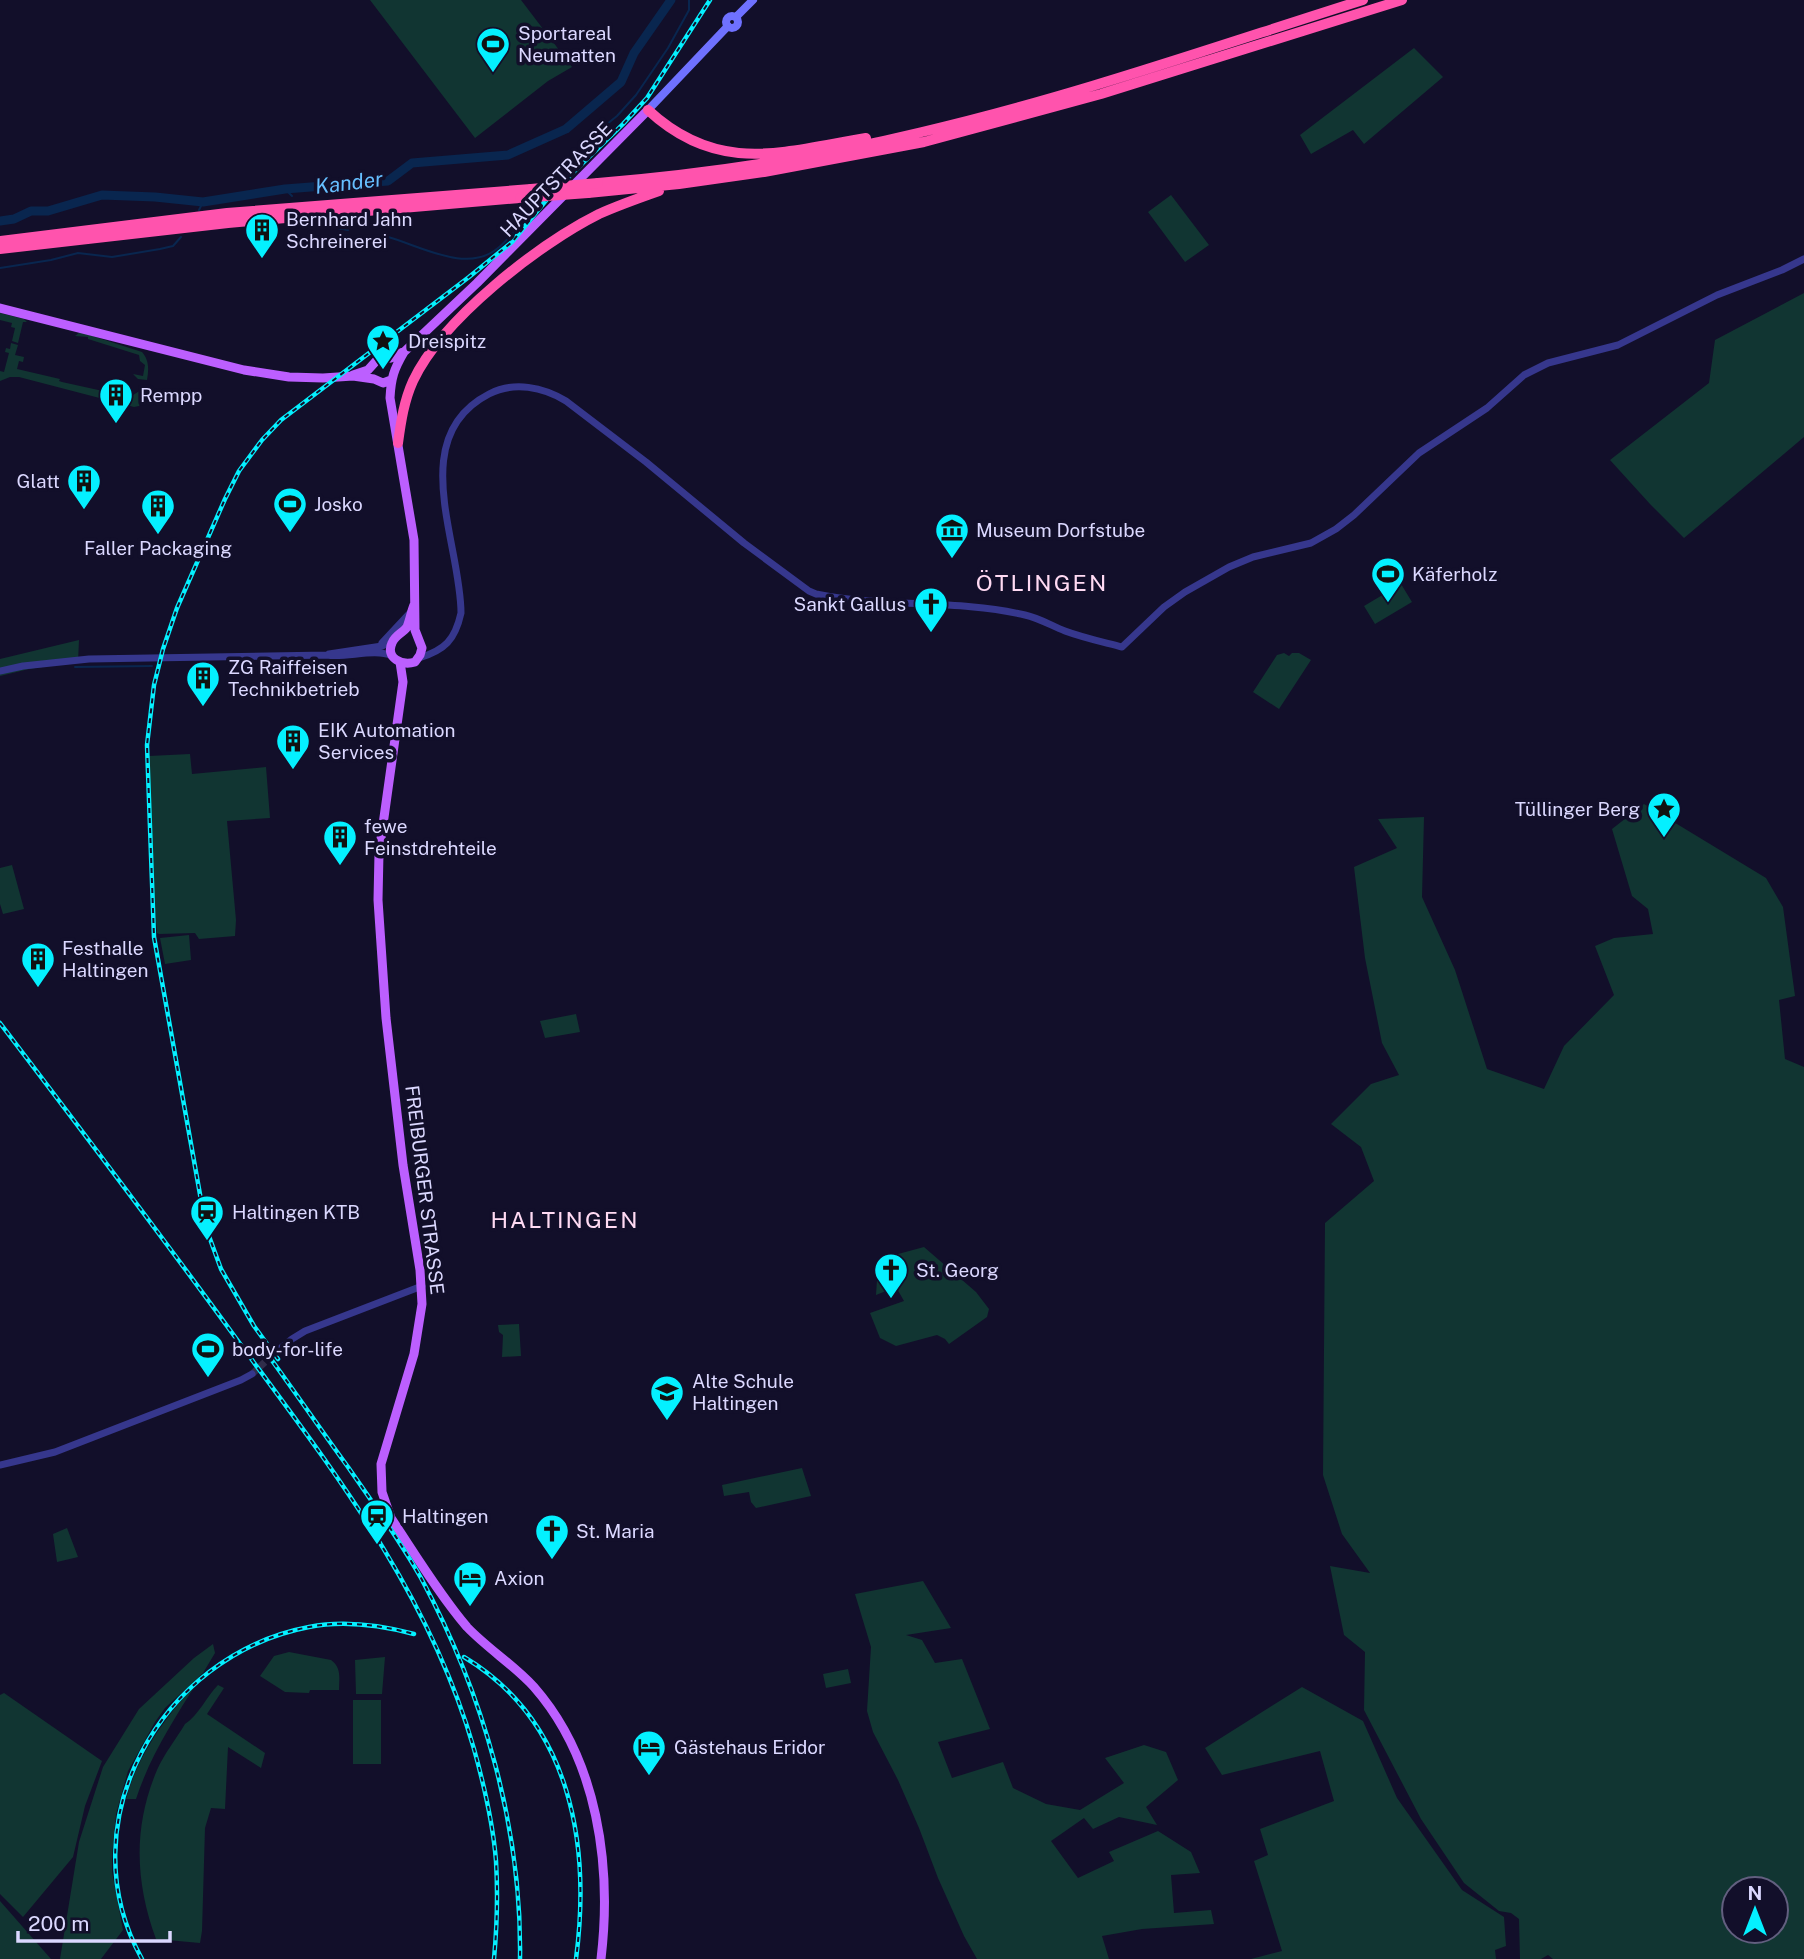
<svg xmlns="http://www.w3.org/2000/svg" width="1804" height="1959" viewBox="0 0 1804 1959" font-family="'Public Sans',sans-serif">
	<rect width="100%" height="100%" fill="#120f2a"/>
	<path fill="#113532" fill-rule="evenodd" d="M370 0H521L572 67 548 81 475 138Z
		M1414 48 1443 77 1364 144 1353 130 1311 154 1300 135Z
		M1171 195 1209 245 1185 262 1148 212Z
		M1804 293V437L1684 538 1650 504 1610 460 1709 383 1715 340Z
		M0 313 24 319 27 322H23L18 343 12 341 15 328 11 327 12 323 0 320Z
		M80 332 142 352C149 360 149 369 147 380L138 379 133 374 143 376 145 365 140 361 139 355 88 339V337L75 336Z
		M11 343 18 345 15 355 24 357 23 362 19 361 17 369 60 379 59 381 62 382 130 397 141 390 145 392 143 400 139 406 134 407 19 377H10L0 381V371L4 372 9 353 5 352 6 348 10 349Z
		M1401 584 1412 602 1375 624 1364 606Z
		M79 640 78 662 29 669 0 676V659Z
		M1284 653 1289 656 1292 653H1299L1311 660 1279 709 1253 692 1277 655Z
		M190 754 192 774 266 767 270 818 227 821 236 920 235 936 199 939 195 933 159 934 157 933 153 886 149 756Z
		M1644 804 1766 878 1783 907 1795 996 1779 1000 1785 1059 1804 1067V1959H1553L1548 1955 1541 1959H1520L1519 1919 1511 1913 1499 1911 1464 1883 1421 1819 1364 1710 1365 1652 1344 1635 1330 1566 1370 1573 1342 1534 1323 1475 1325 1223 1374 1181 1361 1147 1331 1124 1371 1084 1399 1075 1382 1043 1365 958 1354 867 1397 848 1378 819 1424 817 1422 897 1455 970 1487 1069 1544 1089 1564 1046 1614 995 1595 946 1614 938 1653 934 1648 909 1632 896 1612 829ZM1734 1889H1776V1931H1734Z
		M12 865 24 909 3 914 0 904V868Z
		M189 935 191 960 165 964 160 938Z
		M576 1014 580 1032 545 1038 540 1021Z
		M924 1247 976 1292 989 1309 987 1317 949 1344 945 1339 937 1335 896 1346 880 1338 870 1313 904 1301 896 1287 876 1295 878 1265 887 1257Z
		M519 1324 521 1356 502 1357 503 1335 499 1332 498 1325Z
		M802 1468 811 1496 756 1508 751 1502 749 1492 724 1496 722 1485Z
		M67 1528 78 1557 57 1562 53 1534Z
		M923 1581 951 1628 906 1635 922 1640 935 1663 962 1659 990 1729 938 1742 952 1778 1003 1762 1013 1788 1046 1804 1080 1810 1124 1783 1105 1758 1144 1745 1166 1752 1178 1780 1146 1807 1157 1825 1119 1817 1093 1829 1084 1818 1051 1841 1078 1878 1114 1861 1109 1852 1158 1831 1191 1852 1200 1873 1171 1875 1174 1913 1211 1910 1214 1924 1142 1929 1102 1936 1109 1959H977L964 1936 938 1878 919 1828 898 1780 873 1732 867 1711 871 1647 855 1594Z
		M213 1644 215 1653 203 1673 165 1708 155 1722 128 1771 116 1814 112 1856V1872L123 1930 101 1959H60L79 1842 103 1767 139 1709 194 1658Z
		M289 1652 331 1660C342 1668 339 1679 339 1690H310L309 1693 285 1692 260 1676 274 1656Z
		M385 1657 382 1694H356L355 1660Z
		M848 1669 851 1683 826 1688 823 1674Z
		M198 1681C173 1721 151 1754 136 1799H126C139 1752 166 1717 198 1681Z
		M218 1685 224 1688 207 1714 265 1753 261 1768 228 1747 225 1809 211 1808 205 1828 202 1931 200 1943 156 1939C135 1882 133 1827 157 1770 164 1754 176 1739 185 1724 199 1715 206 1697 218 1685Z
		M1302 1687 1363 1721 1397 1798 1462 1890 1504 1917 1506 1946 1495 1950 1496 1959H1251L1282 1951 1254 1861 1268 1855 1260 1829 1334 1801 1320 1751 1222 1775 1205 1748Z
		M4 1693 102 1761 85 1806 73 1857 23 1917 0 1894V1695Z
		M353 1700H381V1764H353Z
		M0 1901 51 1959H0Z"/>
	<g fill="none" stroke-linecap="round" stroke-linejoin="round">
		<path stroke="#09264f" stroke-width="2" d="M554 181 586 141 617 116 636 95 668 48 689 10V0
			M285 189 292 196
			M199 210 203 202
			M320 225 348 230
			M388 237C421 246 467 274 498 248 513 236 525 217 537 202
			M0 268 51 260 78 253 112 257 160 249 173 246 181 237
			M75 667 152 666"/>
		<path stroke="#09264f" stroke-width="9" d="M0 221 14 219 31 211H48L102 195 155 197 203 202 285 189 388 181 412 163 508 155 566 129 621 82 634 53 671 0"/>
		<path stroke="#302d4a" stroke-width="7" stroke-dasharray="7 3.5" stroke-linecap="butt" d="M252 1374 276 1352"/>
		<path stroke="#36378d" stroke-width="7" d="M382 643 410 613
			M329 654 382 646 392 641
			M419 658C445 650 455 640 461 613 461 543 405 437 489 394 514 381 543 387 566 401L646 462 744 543 809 591 816 594C885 608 956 599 1025 615 1039 618 1052 626 1065 631 1084 638 1103 642 1122 647L1164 607 1185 592 1229 567 1253 557 1311 543 1336 529 1354 515 1419 453 1487 408 1524 375 1548 363 1618 345 1717 295 1782 270 1804 259
			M0 671 23 666 89 659 327 655C347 658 375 648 392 656
			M276 1352 292 1339 305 1331 422 1286
			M0 1465 55 1452 241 1380 252 1374"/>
		<path stroke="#6f71ff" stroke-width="8" d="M726 22a6 6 0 1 1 12 0a6 6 0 1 1-12 0Z
			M736 17 753 0
			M648 110 728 26"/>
		<path stroke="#bc5fff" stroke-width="9" d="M0 308 244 370 289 377 323 378 353 376 374 379 383 383 391 380
			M353 375 368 370 377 360 391 358 403 352
			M414 605C411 612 410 620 407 627 403 633 395 635 392 643 385 658 402 666 415 662L420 655 422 648 415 630 414 540 390 398C391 378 394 369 404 352L477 283 648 110
			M400 662 403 682 379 853 378 900 386 1018 403 1165 420 1270 422 1304 414 1354 381 1464 382 1492 391 1518C415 1554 439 1594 467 1627 488 1649 514 1665 534 1687 598 1760 612 1866 601 1959"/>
		<path stroke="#ff53ad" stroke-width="10" d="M648 110C718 175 782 152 866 138
			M598 183C707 174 815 158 922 132 1072 97 1217 46 1363 0
			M588 193 679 184 764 172 924 142 1101 94 1402 0
			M0 241 227 213 531 189
			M0 249 228 223 520 198
			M398 443C401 421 404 401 413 381 442 319 539 244 599 214 619 205 639 198 659 191"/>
		<g stroke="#04f0ff" stroke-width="4.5">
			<path id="rail" d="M0 1023C80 1128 160 1234 238 1341 333 1470 429 1592 474 1749 484 1785 493 1823 496 1861 498 1894 497 1926 494 1959
				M268 1355C295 1392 321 1430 348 1467 373 1503 399 1539 421 1578 483 1693 522 1827 520 1959
				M278 1359 254 1326 221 1269 206 1228 154 937 147 745 154 685 163 649 177 608 225 499 239 471 262 440 281 420 469 277 512 242 552 193 623 124 647 98 710 0
				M464 1657C571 1721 591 1844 576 1959
				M142 1959C66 1823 161 1655 309 1627 344 1620 380 1625 414 1634"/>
		</g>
		<use href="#rail" stroke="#120f2a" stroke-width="2" stroke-dasharray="5" stroke-linecap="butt"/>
		<path stroke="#ff53ad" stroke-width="10" d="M531 189 598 183
			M520 198 588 193"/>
	</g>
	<defs>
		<g id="stadium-pin" transform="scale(1.75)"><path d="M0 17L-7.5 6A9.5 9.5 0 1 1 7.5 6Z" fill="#04f0ff" stroke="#120f2a"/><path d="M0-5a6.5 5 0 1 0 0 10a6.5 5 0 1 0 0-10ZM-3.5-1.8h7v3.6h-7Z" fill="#111"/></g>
		<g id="building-pin" transform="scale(1.75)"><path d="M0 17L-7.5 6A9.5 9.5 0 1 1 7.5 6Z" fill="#04f0ff" stroke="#120f2a"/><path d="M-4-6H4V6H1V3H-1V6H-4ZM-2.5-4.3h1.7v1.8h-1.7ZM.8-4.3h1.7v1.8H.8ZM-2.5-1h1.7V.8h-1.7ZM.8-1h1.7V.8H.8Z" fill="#111"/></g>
		<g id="sight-pin" transform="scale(1.75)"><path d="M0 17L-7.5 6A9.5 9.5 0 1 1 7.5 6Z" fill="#04f0ff" stroke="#120f2a"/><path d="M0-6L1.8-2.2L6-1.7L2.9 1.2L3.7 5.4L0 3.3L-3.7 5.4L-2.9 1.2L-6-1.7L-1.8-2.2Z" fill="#111"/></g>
		<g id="museum-pin" transform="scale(1.75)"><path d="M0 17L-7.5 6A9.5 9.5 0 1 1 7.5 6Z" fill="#04f0ff" stroke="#120f2a"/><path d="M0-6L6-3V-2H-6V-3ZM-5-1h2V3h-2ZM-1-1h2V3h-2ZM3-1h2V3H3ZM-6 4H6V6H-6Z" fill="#111"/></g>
		<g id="church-pin" transform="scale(1.75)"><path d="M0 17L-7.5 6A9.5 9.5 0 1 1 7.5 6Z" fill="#04f0ff" stroke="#120f2a"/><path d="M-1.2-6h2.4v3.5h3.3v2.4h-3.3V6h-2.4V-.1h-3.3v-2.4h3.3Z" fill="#111"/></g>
		<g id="station-pin" transform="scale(1.75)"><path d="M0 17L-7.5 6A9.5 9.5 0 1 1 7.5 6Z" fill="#04f0ff" stroke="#120f2a"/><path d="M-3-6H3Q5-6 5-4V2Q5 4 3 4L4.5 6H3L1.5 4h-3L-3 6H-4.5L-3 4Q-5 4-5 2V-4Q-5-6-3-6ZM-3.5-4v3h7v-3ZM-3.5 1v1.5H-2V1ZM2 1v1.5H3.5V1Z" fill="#111"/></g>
		<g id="school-pin" transform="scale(1.75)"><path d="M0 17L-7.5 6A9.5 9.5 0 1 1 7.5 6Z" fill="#04f0ff" stroke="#120f2a"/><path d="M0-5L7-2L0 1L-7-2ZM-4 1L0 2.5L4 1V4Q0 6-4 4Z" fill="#111"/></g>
		<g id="hotel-pin" transform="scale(1.75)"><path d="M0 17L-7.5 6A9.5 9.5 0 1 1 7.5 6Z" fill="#04f0ff" stroke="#120f2a"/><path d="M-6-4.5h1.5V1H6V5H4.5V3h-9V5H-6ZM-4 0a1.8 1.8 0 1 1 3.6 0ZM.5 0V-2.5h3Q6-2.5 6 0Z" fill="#111"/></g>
	</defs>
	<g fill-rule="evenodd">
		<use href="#stadium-pin" x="493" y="44"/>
		<use href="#building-pin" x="262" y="230"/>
		<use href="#sight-pin" x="383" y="341"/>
		<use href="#building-pin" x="116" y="395"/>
		<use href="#building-pin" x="84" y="481"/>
		<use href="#stadium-pin" x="290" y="504"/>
		<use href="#building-pin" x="158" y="506"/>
		<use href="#museum-pin" x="952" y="530"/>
		<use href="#stadium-pin" x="1388" y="574"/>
		<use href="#church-pin" x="931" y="604"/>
		<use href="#building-pin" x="203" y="678"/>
		<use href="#building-pin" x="293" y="741"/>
		<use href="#sight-pin" x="1664" y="809"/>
		<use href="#building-pin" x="340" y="837"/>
		<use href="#building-pin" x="38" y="959"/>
		<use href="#station-pin" x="207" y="1212"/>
		<use href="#church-pin" x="891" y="1270"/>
		<use href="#stadium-pin" x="208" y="1349"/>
		<use href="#school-pin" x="667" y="1392"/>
		<use href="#station-pin" x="377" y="1516"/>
		<use href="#church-pin" x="552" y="1531"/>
		<use href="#hotel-pin" x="470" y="1578"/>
		<use href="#hotel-pin" x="649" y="1747"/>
	</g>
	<g text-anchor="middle" stroke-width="7" stroke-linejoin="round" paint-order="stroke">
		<g font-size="19" fill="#dbd8ff" stroke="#120f2a" text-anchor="start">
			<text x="518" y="40">Sportareal<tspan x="518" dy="22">Neumatten</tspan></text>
			<text x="286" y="226">Bernhard Jahn<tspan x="286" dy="22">Schreinerei</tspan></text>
			<text x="408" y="348">Dreispitz</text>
			<text x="140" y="402">Rempp</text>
			<text x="60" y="488" text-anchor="end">Glatt</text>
			<text x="314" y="511">Josko</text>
			<text x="976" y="537">Museum Dorfstube</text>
			<text x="158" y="555" text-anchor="middle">Faller Packaging</text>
			<text x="1412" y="581">Käferholz</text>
			<text x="906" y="611" text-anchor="end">Sankt Gallus</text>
			<text x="228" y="674">ZG Raiffeisen<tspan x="228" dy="22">Technikbetrieb</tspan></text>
			<text x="318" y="737">EIK Automation<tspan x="318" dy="22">Services</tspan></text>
			<text x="1640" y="816" text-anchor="end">Tüllinger Berg</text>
			<text x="364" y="833">fewe<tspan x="364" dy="22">Feinstdrehteile</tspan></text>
			<text x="62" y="955">Festhalle<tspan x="62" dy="22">Haltingen</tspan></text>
			<text x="232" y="1219">Haltingen KTB</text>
			<text x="916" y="1277">St. Georg</text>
			<text x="232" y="1356">body-for-life</text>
			<text x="692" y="1388">Alte Schule<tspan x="692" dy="22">Haltingen</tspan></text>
			<text x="402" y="1523">Haltingen</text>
			<text x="576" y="1538">St. Maria</text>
			<text x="494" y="1585">Axion</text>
			<text x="674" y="1754">Gästehaus Eridor</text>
		</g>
		<g font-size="19" fill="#dbd8ff" stroke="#120f2a">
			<text transform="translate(556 179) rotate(-46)" y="7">HAUPTSTRASSE</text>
			<text transform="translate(425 1190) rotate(83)" y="7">FREIBURGER STRASSE</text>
		</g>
		<g font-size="21" font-style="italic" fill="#66bfff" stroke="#120f2a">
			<text transform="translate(349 183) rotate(-7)" y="7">Kander</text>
		</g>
		<g font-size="23" letter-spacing="2" fill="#ffdaf3" stroke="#120f2a">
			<text x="1042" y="591">ÖTLINGEN</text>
			<text x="565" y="1228">HALTINGEN</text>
		</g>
	</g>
	<g transform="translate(1755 1910)"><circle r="33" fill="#120f2a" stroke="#625f7f" stroke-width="2"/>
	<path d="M0-5L12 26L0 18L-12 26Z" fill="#04f0ff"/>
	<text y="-10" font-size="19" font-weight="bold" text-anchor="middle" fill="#dbd8ff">N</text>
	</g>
	<path d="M18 1931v10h152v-10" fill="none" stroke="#dbd8ff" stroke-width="3.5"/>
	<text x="28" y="1931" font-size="21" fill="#dbd8ff" stroke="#120f2a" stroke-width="5" paint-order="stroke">200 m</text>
</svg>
